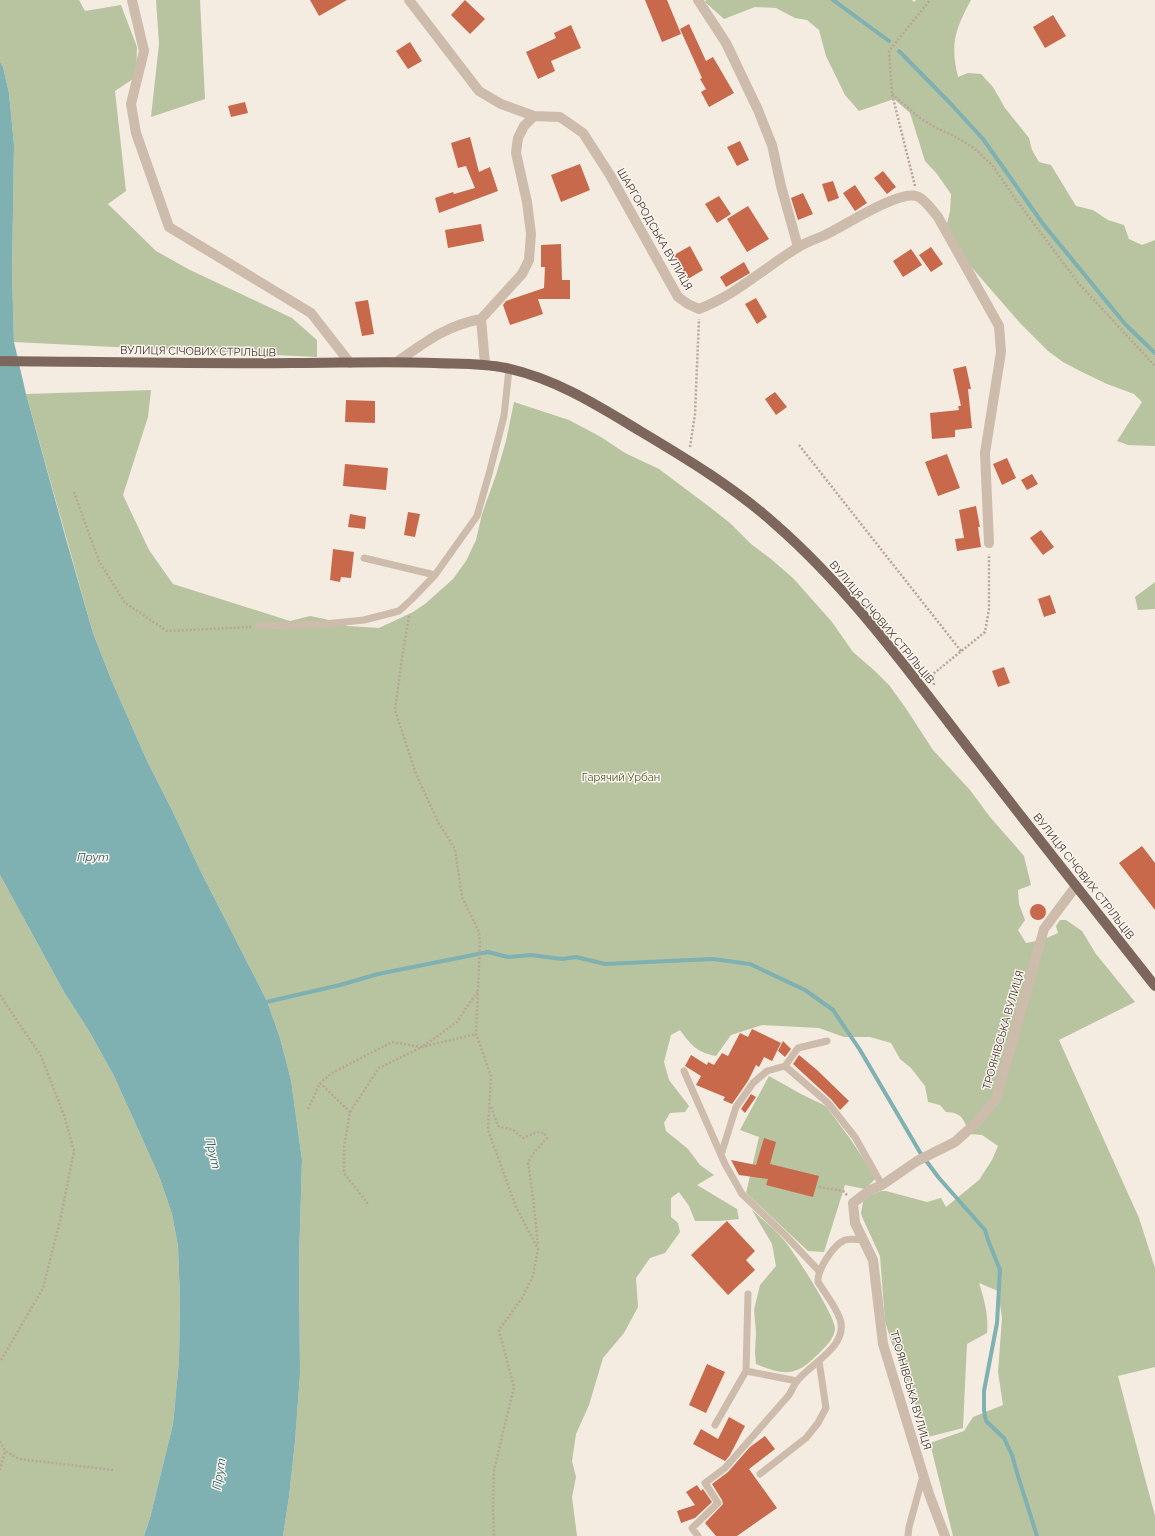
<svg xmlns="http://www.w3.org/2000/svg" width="1155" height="1536" viewBox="0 0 1155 1536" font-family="Raleway,sans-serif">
	<rect width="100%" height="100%" fill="#f4ebe1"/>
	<path fill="#b8c4a0" d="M0 0H79L85 11 121 5 137 47 136 77 115 91 126 191 108 204 156 251 190 270 292 318 317 340V357L14 342 12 273 14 145 9 93 3 67 0 62Z
		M156 0H200L205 99 151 117 159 44Z
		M706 0H912L914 2 916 0H971C955 30 950 43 958 77L968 73 981 74 993 87 1005 108 1029 138 1032 150 1039 162 1051 165 1076 206 1093 210 1108 220 1124 225 1129 239 1142 245 1155 240V446L1128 445 1117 441 1142 402 1134 394 1107 384 1082 372 1063 362 1048 351 1020 323 967 262 946 228 950 211 951 194 937 174 925 161 910 113 894 99 859 111 845 95 826 56 819 30 807 20 795 18 776 8 755 7 724 19 705 2Z
		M151 390 148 417 123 495 149 550 173 584 290 621 310 616 325 619 348 626 379 628 413 612 425 604 453 579 466 561 476 540 482 514 496 475 506 441 514 402 569 420 601 437 625 453 659 469 711 508 730 523 751 544 771 559 793 578 832 622 853 652 876 672 889 685 905 707 933 750 970 790 990 817 1024 856 1031 885 1018 890 1019 904 1025 920 1018 930 1026 943 1042 940 1058 933 1056 926 1060 920H1066L1082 931 1096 954 1135 1002 1059 1040 1139 1218 1155 1268V1367L1118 1376 1155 1516V1536H953L930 1443 964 1431 973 1417 1003 1405 998 1372 1002 1318 998 1291 979 1283C984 1298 989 1317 987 1333L967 1344 963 1428 928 1437 891 1341 885 1321 880 1256 863 1219 861 1213 863 1202 865 1199 870 1195 881 1191H886L927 1202 941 1198 946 1207 979 1180 992 1160 998 1146 982 1135 970 1134C963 1119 963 1113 946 1112L940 1105 928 1102 925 1086 911 1068 900 1059 891 1043 870 1037H844L819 1028 762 1025 731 1035 716 1056C696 1052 691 1045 680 1030L671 1035 664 1062 669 1080 689 1106 685 1112 670 1113 664 1123 666 1131 688 1149 700 1165 714 1175 697 1185 737 1209 739 1219 719 1221H695L689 1206 679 1192 671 1198V1217L678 1223 680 1232 665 1253 650 1258 636 1278 638 1307 624 1333 603 1358 589 1405 576 1434 572 1461 576 1477 572 1497 577 1536H283L289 1497 295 1442 300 1374 299 1261 302 1160 291 1080 280 1038 267 1001 200 870 171 808 148 763 111 679 93 633 26 394Z
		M1155 582V609L1138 610 1135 597Z
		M0 875 64 992 89 1031 114 1076 159 1176 172 1214 178 1246 180 1301 179 1360 173 1424 150 1518 144 1536H0Z
		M769 1076 801 1094 826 1106 851 1140 876 1178 865 1189 845 1185 824 1252 808 1251 746 1193 759 1137 740 1130Z
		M752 1210C762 1219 774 1229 783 1239 793 1250 836 1317 835 1329 834 1341 820 1352 812 1360 793 1378 778 1373 756 1364L755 1353 756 1332 754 1310 760 1285 776 1266 772 1244Z"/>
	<path fill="#7fb0b2" d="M0 62 3 67 9 93 14 145 12 273 14 342 26 394 66 539 93 633 111 679 148 763 171 808 200 870 267 1001 280 1038 291 1080 302 1160 299 1261 300 1374 295 1442 289 1497 283 1536H144L150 1518 173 1424 179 1360 180 1301 178 1246 172 1214 159 1176 114 1076 89 1031 64 992 0 875Z"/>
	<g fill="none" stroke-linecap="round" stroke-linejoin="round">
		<path stroke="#7fb0b2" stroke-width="4" d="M833 0 889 41
			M899 51 950 103 983 139 1043 224 1125 324 1155 353
			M262 1003 340 985 378 974 488 952 508 957 531 955 562 959 576 957 605 964 713 959 750 964 805 990 833 1010 860 1050 921 1154 939 1178 985 1230 988 1240 1000 1270 997 1323 984 1391V1410L986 1421 1004 1438 1012 1455 1018 1476 1037 1536"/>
	</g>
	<path fill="#c8694b" d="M310 0H347L319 16Z
		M465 0 485 19 470 34 451 15Z
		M645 0H667L681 34 662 42Z
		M1053 15 1066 36 1045 48 1033 27Z
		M689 24 706 61 713 57 734 93 709 107 701 92 706 89 700 79 702 78 680 29Z
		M571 25 581 48 551 61 555 71 538 79 526 52 556 38 554 33Z
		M410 42 422 61 408 69 396 51Z
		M245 102 248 113 231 117 228 106Z
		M470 137 479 172 490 167 498 191 439 213 435 198 453 192 454 194 475 188 466 166 458 168 451 143Z
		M740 141 749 160 737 166 727 147Z
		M580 164 590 190 561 202 551 175Z
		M883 171 896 187 887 194 874 178Z
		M833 181 839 198 828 202 822 184Z
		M855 185 867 203 855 211 843 193Z
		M803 193 813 214 798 220 791 198Z
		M719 196 731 214 717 223 705 204Z
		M748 206 769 239 747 252 727 219Z
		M481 224 484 241 448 248 445 230Z
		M561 244 562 280H570V299H538L543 314 510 325 503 305 506 301 544 288 545 267H541V245Z
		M690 246 703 270 688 279 674 255Z
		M931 247 943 264 931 272 919 255Z
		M911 249 922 265 903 277 893 261Z
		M744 262 750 273 726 287 720 277Z
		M756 298 767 317 757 324 745 304Z
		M368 300 374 334 362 336 355 302Z
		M966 366 971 389H968L972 428 955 430V437L932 439 930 413 959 410 958 406H961L953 369Z
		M775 392 787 407 776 415 765 399Z
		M346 400 375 401V423L345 422Z
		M947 454 960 488 938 496 925 462Z
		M1007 458 1016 478 1002 485 993 464Z
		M345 464 388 468 386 490 343 486Z
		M1032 474 1038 484 1027 490 1021 480Z
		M976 506 980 527H978L981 547 957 551 955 539 964 538 959 510Z
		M408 512 420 514 415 537 404 535Z
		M350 514 366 517 365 529 348 527Z
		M1041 530 1054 547 1043 555 1030 538Z
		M333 549 354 552 351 578 341 577 340 582 330 580Z
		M1050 595 1056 613 1044 617 1038 599Z
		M1004 667 1010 683 998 687 992 671Z
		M1142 846 1155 863V910L1119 863Z
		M1030 912a8 8 0 1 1 16 0a8 8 0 1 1-16 0Z
		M752 1029 781 1043 772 1061 764 1057 759 1067 756 1065 748 1081 732 1104 723 1100 725 1097 696 1085 701 1076 685 1066 691 1055 707 1065 708 1062 714 1065 722 1053 728 1056 740 1033 748 1037Z
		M783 1041 791 1049 785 1057 778 1051Z
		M799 1055 817 1070 849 1101 840 1110 831 1099 793 1064Z
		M751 1094 756 1097 745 1113 741 1109Z
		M764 1138 776 1142 770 1164 819 1176 813 1197 766 1185 768 1179 739 1175 731 1160 756 1165Z
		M727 1221 755 1251 746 1260 755 1270 728 1295 691 1255Z
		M707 1364 725 1372 706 1413 689 1405Z
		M729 1417 745 1426 730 1455 725 1461 693 1444 701 1429 718 1439Z
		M765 1436 775 1449 749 1469 777 1508 737 1536H716L705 1523 723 1504 722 1500 712 1484 728 1472 750 1447Z
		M697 1485 701 1491 703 1489 712 1502 695 1518 681 1523 677 1511 695 1505 686 1492Z"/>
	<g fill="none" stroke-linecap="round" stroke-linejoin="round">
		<path stroke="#b9a596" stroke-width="2.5" stroke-dasharray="2 2" stroke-linecap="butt" d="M892 94 920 118 936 128 954 136 974 148 993 166 1014 197 1079 284 1155 366
			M915 186 892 94 889 51 930 0
			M799 445 961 651
			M690 447 695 414 699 319
			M74 492 99 561 125 603 167 631 251 627
			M409 616 402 658 395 710 416 774 438 822 455 849 462 897 479 932 480 944 476 1034 491 1076 488 1130 516 1207 538 1249 533 1276 522 1298 499 1330 514 1387 494 1470 493 1509 494 1536
			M934 685 933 674 985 632 989 609V554
			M0 995 41 1056 64 1115 74 1151 60 1221 43 1288 0 1362
			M320 1083 350 1112 344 1147V1173L368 1204
			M491 1107 498 1126 513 1130 523 1138 537 1132 544 1133 547 1138 533 1154 528 1162 533 1197 538 1246
			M308 1109 320 1083 332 1073 392 1042 422 1047 457 1022 477 992
			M350 1112 379 1068 422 1047 476 1034
			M819 1187 843 1191 847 1195
			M0 1441 5 1451 19 1459 114 1470
			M0 1470 5 1451"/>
		<path stroke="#cdbbac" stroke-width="7" d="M364 558 435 575
			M259 626 325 624 364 620 399 611 412 599 435 575 477 516 489 474 504 416 509 369
			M785 1066 828 1103 855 1137 882 1185
			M684 1071 725 1164 742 1194 786 1236 819 1271
			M721 1155 736 1107 753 1083 767 1071 785 1066 798 1048 827 1041
			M746 1371 748 1294
			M715 1425 746 1371 797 1381
			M760 1474 806 1438 818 1423 826 1408 819 1361
			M698 1536 692 1528 718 1503 705 1483 725 1468 789 1395C792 1390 794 1385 797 1381 810 1364 849 1346 840 1319 836 1307 825 1293 818 1282 817 1270 833 1245 845 1240 851 1238 858 1240 864 1240
			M908 1536 909 1527 923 1476"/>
		<path stroke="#cdbbac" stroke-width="10" d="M132 0 144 51 131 104 136 133 169 227 311 313 350 363
			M409 0 479 91 501 104 534 116 560 117 583 133 610 175 678 297 688 304 699 309C736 295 764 268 797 248 806 242 816 239 825 235 844 226 897 191 916 196 924 198 932 210 938 217L999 326 1001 352 985 453 989 543
			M698 0 726 43 758 110 772 145 781 186 798 247
			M397 362C424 343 447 325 481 319
			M485 364 481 319 522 274 529 260 531 234 527 202 516 153 518 138 524 126 534 116
			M945 1536 929 1494 883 1344 873 1260 855 1223 853 1203 870 1190 882 1185 917 1161 955 1142 976 1123 996 1099 1044 929 1076 886"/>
		<path stroke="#7d675c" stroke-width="10" d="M0 361C97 362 195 364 292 363 340 363 387 361 435 363 459 364 482 363 506 368 556 379 597 405 640 431 687 459 735 488 775 524 854 593 915 680 979 762 1037 837 1096 911 1155 986"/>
	</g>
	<g text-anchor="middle" stroke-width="3" stroke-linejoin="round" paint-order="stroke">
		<g font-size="11" fill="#3b302b" stroke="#fbf5ee">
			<text transform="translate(655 229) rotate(60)" y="4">ШАРГОРОДСЬКА ВУЛИЦЯ</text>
			<text transform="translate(198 351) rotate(1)" y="4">ВУЛИЦЯ СІЧОВИХ СТРІЛЬЦІВ</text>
			<text transform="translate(882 622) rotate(50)" y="4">ВУЛИЦЯ СІЧОВИХ СТРІЛЬЦІВ</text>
			<text transform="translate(1084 876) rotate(52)" y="4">ВУЛИЦЯ СІЧОВИХ СТРІЛЬЦІВ</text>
			<text transform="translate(1003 1030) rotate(-74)" y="4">ТРОЯНІВСЬКА ВУЛИЦЯ</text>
			<text transform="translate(911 1390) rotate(74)" y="4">ТРОЯНІВСЬКА ВУЛИЦЯ</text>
		</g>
		<g font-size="11" fill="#4a5a2e" stroke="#fbf5ee">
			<text x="621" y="781">Гарячий Урбан</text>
		</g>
		<g font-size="12" font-style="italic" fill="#1f5a5e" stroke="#fbf5ee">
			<text x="93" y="861">Прут</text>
			<text transform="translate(213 1153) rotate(77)" y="4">Прут</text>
			<text transform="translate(219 1474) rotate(-81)" y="4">Прут</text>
		</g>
	</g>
</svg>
